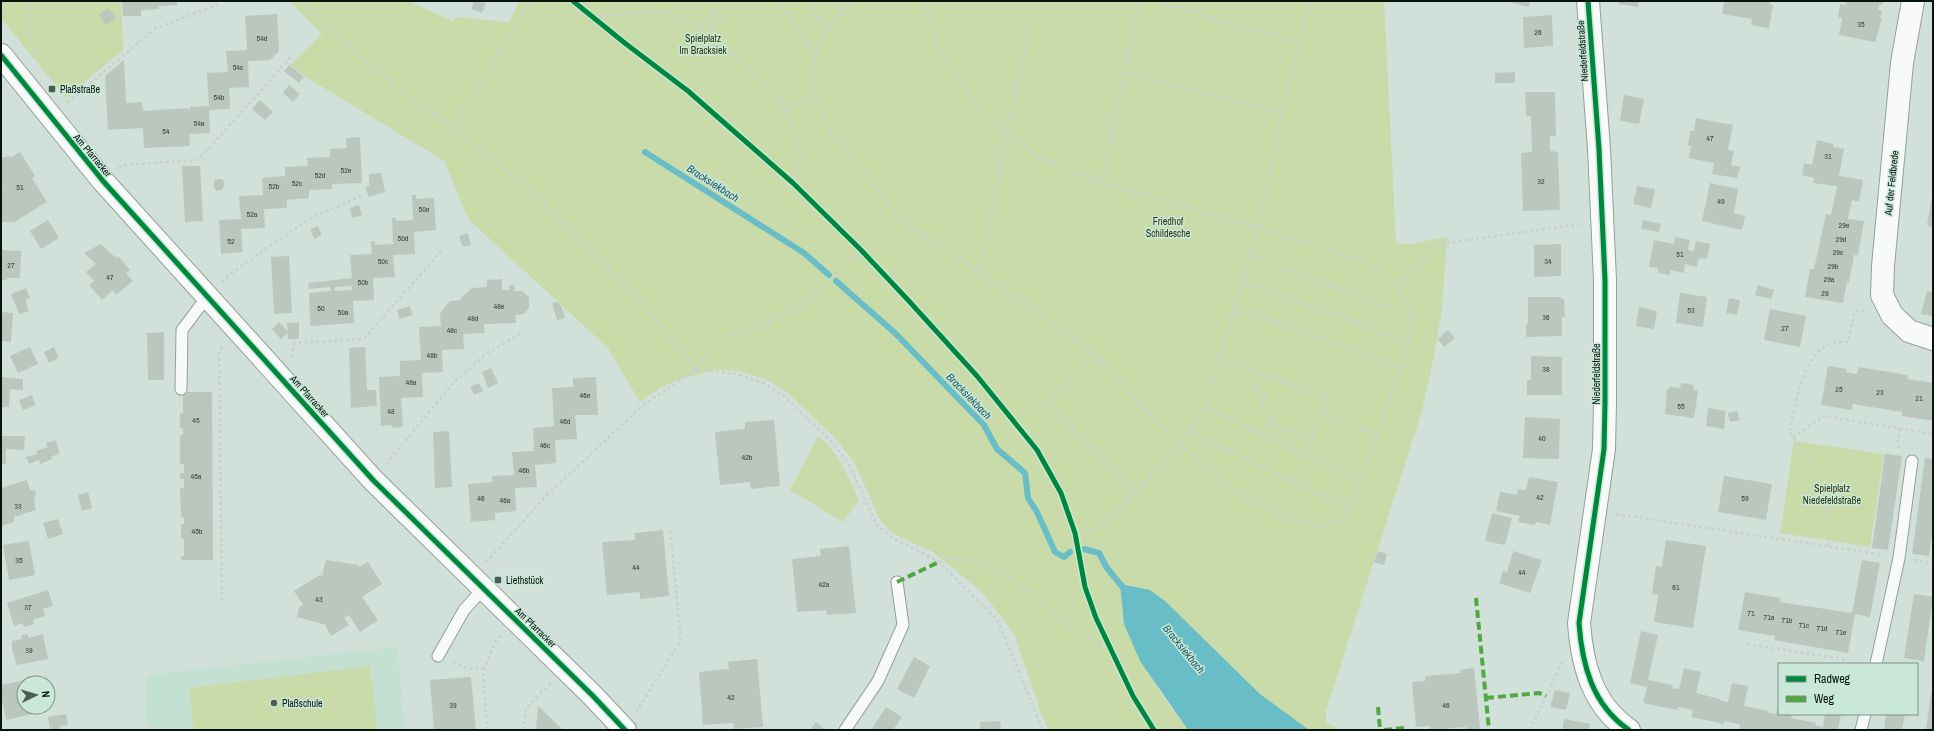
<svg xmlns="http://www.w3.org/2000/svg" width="1934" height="731" viewBox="0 0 1934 731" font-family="'Archivo Narrow',sans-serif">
	<rect width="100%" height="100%" fill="#d1e1d9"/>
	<path fill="#c4e0d3" d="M397 647 405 730H146L147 675Z"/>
	<path fill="#c9dba8" d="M1 1H121L123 50 66 98 1 18Z
		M289 1H408L453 21 457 17 509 22 519 1H1384L1396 243 1410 244 1447 237 1442 309 1434 356 1422 411 1326 711V722L1341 730H1309L1294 720 1120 584 1124 624 1159 691 1188 730H1049L1042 716 1014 634 983 593 933 552 894 534 881 522 854 462 835 438 787 392 765 379 739 371 716 370 677 380 658 389 640 402 608 348 469 220 444 161 306 77 290 65 322 34Z
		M818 436C839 453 848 476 859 500L843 522 790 490Z
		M1794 441 1884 454 1870 547 1780 533Z
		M370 666 377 730H194L189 688Z"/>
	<path fill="#69bdc7" d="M1120 584 1150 590 1165 601 1260 694 1309 730H1188L1140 661 1124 624Z"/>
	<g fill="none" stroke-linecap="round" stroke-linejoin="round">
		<path stroke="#69bdc7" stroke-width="6" d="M645 152 804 253 829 275
			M836 281 895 333 984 425 997 449 1025 473 1028 498 1037 512 1055 552 1064 557 1070 552
			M1084 549 1099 553 1107 568 1125 590"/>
	</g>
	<path fill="#bac6be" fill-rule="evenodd" d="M122 1H177V5L159 6V9L141 10V16H123Z
		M474 1 486 3 482 13 471 9Z
		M1513 1H1530L1529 7 1513 3Z
		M1619 1H1639L1638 7 1618 4Z
		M1724 1H1770V4L1773 5 1769 28 1751 25 1752 19 1722 14Z
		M1846 1H1883V5L1879 4 1878 10 1882 11 1880 18 1882 19 1875 42 1839 35 1842 18 1838 17 1840 4 1845 5Z
		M108 8 116 18 106 25 99 15Z
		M277 14 279 51 270 60 248 61 249 87 229 88 230 109 209 110 210 133 189 134 190 146 144 148 143 128 108 130 105 76 124 60 126 103 142 102 143 111 188 108V110H190L189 107 209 106 207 73 228 72 226 51 247 50 245 16Z
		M1552 15 1553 46 1524 48 1523 17Z
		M289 65 304 77 299 83 284 71Z
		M1515 72V83H1495V73Z
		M289 85 300 94 293 102 283 93Z
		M1525 92H1555L1556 136H1550V151L1558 152 1560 210 1523 211 1521 153 1532 152 1531 116H1526Z
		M1624 95 1644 99 1639 124 1620 121Z
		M260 100 273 112 265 120 252 109Z
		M1696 118 1733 125 1728 150 1734 151 1731 165 1740 167 1737 178 1712 174 1714 163 1689 158 1691 146 1688 145 1690 131H1694Z
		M360 137 362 183 332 184V189L309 190V198L287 200V208L264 209 265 228 241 229 243 252 221 254 219 220 241 219 239 196 263 195 262 178 285 176V167L308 166 307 158 330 157V149L347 148 346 138Z
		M1817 140 1833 144V147L1844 149 1839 176 1863 180 1859 202 1852 200 1848 219 1864 221 1858 255H1854L1849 283 1847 282 1843 303 1805 297 1810 269H1814L1826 214 1831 215 1837 186 1813 183 1814 178 1802 175 1804 163 1812 165Z
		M20 152 35 176 32 178 47 202 14 222H1V187L3 186 1 183V158L9 156 10 158Z
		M182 166H200L203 221 185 222Z
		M381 173 385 192 369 197 365 187 369 186V174Z
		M222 179 225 184 222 190 216 191 213 186 215 180Z
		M1710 183 1738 189 1734 213 1745 216 1742 230 1702 221Z
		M1637 186 1655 189 1651 208 1633 204Z
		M412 195H416V199L434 198 436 230 414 232 415 254 393 255 395 277 373 278 374 300 353 301 354 323 310 326 309 293 331 291 330 287 309 289 308 283 352 278 350 255 372 254 371 241H375V245L393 244 392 218H396V221L413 220ZM352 286V290L335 291V287Z
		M1932 196H1933V227L1927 225Z
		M359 205 362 215 352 218 350 208Z
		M48 220 59 238 41 249 30 231Z
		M1643 220 1661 224 1659 232 1641 229Z
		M318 226 322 235 314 239 310 229Z
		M468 233 471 245 463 247 459 236Z
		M1675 237 1690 240 1688 250 1694 251 1696 241 1710 244 1707 259 1699 258 1697 267 1685 264 1684 273 1670 270V275L1658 273V268L1649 267 1654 240 1674 244Z
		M101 244 116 258 118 256 130 270 126 273 133 281 116 295 113 290 102 300 89 285 94 281 86 272 96 264 84 253Z
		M1561 244V276L1534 277V245Z
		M1 250 21 251 20 278H7V280H1Z
		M289 256 292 313 274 314 271 257Z
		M502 279V290H509V286L514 285V291H522L529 297V308L524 314 515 315 516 323 484 324 485 333 463 334 464 349 442 350 443 372 422 373 423 397 401 398 403 427 392 428V425L381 426 379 377 400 376V361L421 360 419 327 441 326 440 313 450 301 461 300V298L472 288 487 287V280Z
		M1758 285 1774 290 1771 299 1755 295Z
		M26 288 30 298 25 300 29 311 19 314 11 294Z
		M1927 291 1933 292V316L1921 314Z
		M1680 293 1707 297 1703 327 1676 323Z
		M1528 297H1561V299H1564L1565 317H1562V336L1526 337V324H1528Z
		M1729 298 1740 300 1737 315 1726 313Z
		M557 302 561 306 565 318 557 320 552 303Z
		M410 306 413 315 399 319 397 310Z
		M1639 307 1657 311 1654 329 1636 326Z
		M1770 309 1806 316 1800 347 1764 340Z
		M1 312 13 313 11 342 1 341Z
		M279 322 288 332 281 339 272 329Z
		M299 322V339H288L287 323Z
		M1448 330 1455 338 1444 347 1438 339Z
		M164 332V380H148L147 333Z
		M30 347 38 364 18 373 10 356Z
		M54 347 59 358 49 363 44 352Z
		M365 347 367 390H376L377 406 351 408 349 348Z
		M1531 356 1562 357V395H1527V380H1531Z
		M1828 366 1847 369 1846 372 1857 374 1859 367 1908 375 1907 379 1933 383V421L1902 416V412L1853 404 1852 410 1821 405Z
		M491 368 498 383 488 388 482 372Z
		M1 377 23 379V390L10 389 9 407H1Z
		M596 377 598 415H575L577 439 555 440 556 463 535 465 537 487 515 488 516 511 495 513V520L471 522 468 484 493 482 492 476 514 475 512 452 534 451 533 428 554 426 552 388 573 387V378Z
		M479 383 483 391 474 395 470 387Z
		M1681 383 1694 385 1693 390 1698 391 1694 418 1665 414 1667 390 1670 387 1680 388Z
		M179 392H212L213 560H181V556H184V539H181V524H184V517H181L180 488H184V479H180V473H184V464H180V435H183V428H180V413H183V396H179Z
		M32 395 36 405 23 410 19 400Z
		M1708 408 1726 411 1724 429 1706 426Z
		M1737 411 1740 420 1730 422 1728 413Z
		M1525 417 1560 419 1559 459 1523 458Z
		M774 420 780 486 751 489 750 482 720 485 715 432 745 429V422Z
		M449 431 452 487 435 488 433 432Z
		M1 436H25L24 450 6 449V464H1Z
		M55 440 60 453 51 457 52 459 40 464 39 460 29 464 26 457 37 454 36 451 48 447 46 443Z
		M1885 454 1902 456 1888 550 1872 548Z
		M1925 458 1933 459V528L1929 556 1912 554Z
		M1724 476 1772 484 1766 520 1718 512Z
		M1529 477 1558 482 1550 525 1536 522 1535 525 1518 522 1520 516 1496 511 1500 492 1517 495 1518 489 1526 490Z
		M27 480 30 490 36 491 34 502 36 510 14 517V522L1 526V488Z
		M88 492 92 508 82 511 78 495Z
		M1492 513 1512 518 1505 545 1485 541Z
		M58 519 63 534 48 539 43 523Z
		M663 530 669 596 640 599V592L607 595 602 542 635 540V533Z
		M1666 540 1706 546 1693 628 1654 622 1658 595 1652 594 1656 566 1662 567Z
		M29 541 35 575 9 580 3 545Z
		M849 546 856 613 827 615 826 610 797 612 792 559 821 556 820 549Z
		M1378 551 1387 554 1384 565 1374 562Z
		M1513 551 1542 560 1530 593 1499 583 1503 571 1507 572Z
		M326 560 358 565 359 567 368 562 382 584 362 597 378 620 360 632 349 615 344 618 349 625 331 636 326 627V625L297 617 299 607 303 605 294 591 320 575 322 576Z
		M1862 560 1880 563 1870 617 1855 614 1848 653 1774 640 1775 636 1738 630 1745 592 1781 598 1780 602 1852 613Z
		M48 590 53 606 43 609 45 616 33 620 34 624 24 627 23 623 14 626 7 603Z
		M1914 594 1933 597 1924 661 1904 658Z
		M1641 631 1658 635 1648 680 1673 685 1672 688 1679 689 1684 668 1701 672 1696 693 1720 699V700L1728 702 1732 683 1748 686 1744 706 1769 711 1768 713 1776 714 1779 702V714H1792L1791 718 1816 723 1815 725 1823 727 1825 714H1841L1838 730H1739L1740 724 1724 721V724L1691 717 1693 710 1678 707 1677 710 1643 703 1647 687 1630 683Z
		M28 634V638L43 634 48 659 17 665 12 649V641L22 639 21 635Z
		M914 657 930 666 914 698 897 689Z
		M757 659 763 727 734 729 733 723 703 725 699 672 729 669 728 662Z
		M1474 668 1480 729 1466 730V727L1430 730 1429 726 1416 727 1412 682 1425 681V676L1461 673 1460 670Z
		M471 677 476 730H434L430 680Z
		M26 680V683H24V707H31L32 714 6 720 1 695V685Z
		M1555 690 1570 693 1566 710 1550 707Z
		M1931 693H1933V730H1926Z
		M538 706 563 730H536Z
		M886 707 902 717 893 730H871Z
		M66 714 68 725 60 726V730H50L48 717Z
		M1886 714H1905L1902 730H1884Z
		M1564 719 1590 724 1589 730H1562Z
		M1000 721 1001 730H980V722Z
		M816 722 825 730H810Z"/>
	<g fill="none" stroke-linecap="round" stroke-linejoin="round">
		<g stroke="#93a09a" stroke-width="13">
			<path id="service" d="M181 389 182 330 207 297
				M438 656 464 610 483 589
				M1876 664 1899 558 1912 461
				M845 730 878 681 903 625 897 582
				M1861 730 1865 714"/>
		</g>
		<g stroke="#93a09a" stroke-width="24">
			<path id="minor" d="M1588 1 1599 149 1605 280V403L1604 449 1579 623C1582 664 1592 705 1629 730
				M1913 1 1902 63 1883 266 1882 295 1892 315 1909 331 1933 339
				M1 55 103 181 373 480 593 696 625 730"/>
		</g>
		<path stroke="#cbcfcd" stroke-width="2.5" stroke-dasharray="3 3" stroke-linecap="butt" d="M31 1 30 17 34 60
			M301 1 366 63 515 176 632 291 696 369 713 349 730 336 755 329 809 300 861 250
			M573 1 626 44 688 91 793 183 861 250 908 300 977 376 1037 450 1061 493 1075 533 1085 587 1096 618 1133 696 1154 730
			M779 1 815 55
			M809 1 826 30
			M837 1 841 12
			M853 1 826 30 815 56 814 80 818 102 826 125 903 221 1080 341 1181 445 1228 486 1263 506 1298 521 1316 526 1333 524 1344 519 1351 508 1401 368 1409 342 1412 317 1398 285 1372 265 1259 227 1102 183 1042 158 1006 134 981 110 938 46 925 1
			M1156 1 1299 43
			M593 16 664 11 686 21 724 47 761 80 780 100 795 132 801 156 793 183
			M705 19 712 26 713 39
			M712 26 721 17 715 10
			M696 28 715 10
			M1124 73 1282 113
			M67 103 156 28 220 4
			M784 109 817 94
			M453 127 489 71 530 1
			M119 168 122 165 198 160 292 56
			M1102 183 1139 1
			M1250 255 1412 317
			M981 274 1006 134 1036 1
			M1243 281 1409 342
			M222 282 229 275 309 219 361 196
			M1398 285 1438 244 1581 224
			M1235 307 1401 368
			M1093 354 1048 404 1136 492
			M291 357 295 343 364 339 442 250
			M1220 358 1327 397 1306 456
			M1260 373 1254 391 1265 395 1261 407 1272 411 1268 424 1312 439
			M1205 408 1361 480
			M1321 414 1378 434
			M1900 428 1897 445 1902 450
			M1190 433 1351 508
			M1793 437 1824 416 1933 434
			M386 464 454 382 486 354 520 334
			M1616 514 1884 555
			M1075 533 1096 529 1120 510 1181 445 1205 408 1259 227 1282 113 1310 1
			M1828 546 1830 533 1829 521 1812 463 1789 432C1795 408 1802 357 1827 345 1833 342 1841 342 1848 342L1855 310 1866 312
			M1914 560 1933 563
			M486 562 546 496 642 406 696 369 738 374 763 383 784 396 832 442 848 463 877 525 893 538 939 562 997 619 1043 730
			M939 562C978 546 1029 592 1057 615 1071 625 1085 635 1100 646L1108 644
			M222 601 219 351 224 345
			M1747 644 1843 659 1846 664
			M453 662 468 669 485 668
			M636 712 681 641 670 528
			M487 730 483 672 495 642 502 635
			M524 730 526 708 551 683
			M1530 730 1563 660"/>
		<use href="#service" stroke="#f8faf9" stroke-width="11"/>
		<use href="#minor" stroke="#f8faf9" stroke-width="22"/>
		<path stroke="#50a841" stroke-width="4" stroke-dasharray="8 4" stroke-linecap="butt" d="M897 582 939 562
			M1476 598 1489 730
			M1486 698 1539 693 1546 696
			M1378 707 1380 730
			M1384 730 1405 728 1407 730"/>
		<g stroke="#cae8d9" stroke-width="8">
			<path id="cycleway" d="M573 1 626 44 688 91 793 183 861 250 908 300 977 376 1037 450 1061 493 1075 533 1085 587 1096 618 1133 696 1154 730
				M1588 1 1599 149 1605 280V403L1604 449 1579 623C1582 664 1592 705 1629 730
				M1 55 103 181 373 480 593 696 625 730"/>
		</g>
		<use href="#cycleway" stroke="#00873e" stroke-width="5"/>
	</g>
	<g fill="#4e5b55" stroke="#cae8d9" stroke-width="1.5">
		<rect x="48" y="85" width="8" height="8" rx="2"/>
		<rect x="494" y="576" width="8" height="8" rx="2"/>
		<circle cx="274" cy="703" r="4"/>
	</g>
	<g text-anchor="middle" stroke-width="3" stroke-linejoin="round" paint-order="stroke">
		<g font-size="8" fill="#34403a">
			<text x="1861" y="27">35</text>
			<text x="1538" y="35">26</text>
			<text x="262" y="41">54d</text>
			<text x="238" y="70">54c</text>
			<text x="219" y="100">54b</text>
			<text x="199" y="126">54a</text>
			<text x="166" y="134">54</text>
			<text x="1710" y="141">47</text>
			<text x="1828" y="159">31</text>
			<text x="346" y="173">52e</text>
			<text x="320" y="178">52d</text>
			<text x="1541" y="184">32</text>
			<text x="297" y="186">52c</text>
			<text x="274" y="189">52b</text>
			<text x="20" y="190">51</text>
			<text x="1721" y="204">49</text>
			<text x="424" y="212">50e</text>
			<text x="252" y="217">52a</text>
			<text x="1844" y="228">29e</text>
			<text x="403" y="241">50d</text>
			<text x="1841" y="242">29d</text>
			<text x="231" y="244">52</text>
			<text x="1838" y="255">29c</text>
			<text x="1680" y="257">51</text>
			<text x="383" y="264">50c</text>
			<text x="1548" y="264">34</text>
			<text x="11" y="268">27</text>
			<text x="1833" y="269">29b</text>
			<text x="110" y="280">47</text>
			<text x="1829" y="282">29a</text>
			<text x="363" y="285">50b</text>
			<text x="1825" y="296">29</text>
			<text x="499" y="309">48e</text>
			<text x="321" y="311">50</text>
			<text x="1691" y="313">53</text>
			<text x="343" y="315">50a</text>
			<text x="1546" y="320">36</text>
			<text x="473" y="321">48d</text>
			<text x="1785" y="331">27</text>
			<text x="452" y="333">48c</text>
			<text x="432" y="358">48b</text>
			<text x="1546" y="372">38</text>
			<text x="411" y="385">48a</text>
			<text x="1839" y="392">25</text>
			<text x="1880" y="395">23</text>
			<text x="585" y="398">46e</text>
			<text x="1919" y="401">21</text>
			<text x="1681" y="409">55</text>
			<text x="391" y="414">48</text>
			<text x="196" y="423">45</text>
			<text x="565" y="424">46d</text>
			<text x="1542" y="441">40</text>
			<text x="545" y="448">46c</text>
			<text x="747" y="460">42b</text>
			<text x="524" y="473">46b</text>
			<text x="196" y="479">45a</text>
			<text x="1540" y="500">42</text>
			<text x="481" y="501">46</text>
			<text x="1745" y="501">59</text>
			<text x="505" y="503">46a</text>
			<text x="18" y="509">33</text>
			<text x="197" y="534">45b</text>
			<text x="19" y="563">35</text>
			<text x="636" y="570">44</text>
			<text x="1522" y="575">44</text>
			<text x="824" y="587">42a</text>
			<text x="1676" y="590">61</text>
			<text x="319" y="602">43</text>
			<text x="28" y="610">37</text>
			<text x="1751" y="616">71</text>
			<text x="1769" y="620">71a</text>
			<text x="1787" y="623">71b</text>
			<text x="1804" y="628">71c</text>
			<text x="1822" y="631">71d</text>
			<text x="1841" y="635">71e</text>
			<text x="29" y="653">39</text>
			<text x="731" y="700">42</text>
			<text x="453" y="708">39</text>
			<text x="1446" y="708">46</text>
		</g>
		<g font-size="10" fill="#2c3409" stroke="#cae8d9">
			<text x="703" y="42">Spielplatz<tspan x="703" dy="12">Im Bracksiek</tspan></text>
			<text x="1168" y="225">Friedhof<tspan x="1168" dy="12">Schildesche</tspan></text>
			<text x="1832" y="492">Spielplatz<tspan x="1832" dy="12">Niedefeldstraße</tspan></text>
		</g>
		<g font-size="10" fill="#08130e" stroke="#cae8d9">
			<text transform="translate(1582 51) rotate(-94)" y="4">Niederfeldstraße</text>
			<text transform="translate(93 155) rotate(50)" y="4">Am Pfarracker</text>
			<text transform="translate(1891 183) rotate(-84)" y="4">Auf der Feldbrede</text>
			<text transform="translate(1596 374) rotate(-90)" y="4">Niederfeldstraße</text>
			<text transform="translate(310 396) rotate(48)" y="4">Am Pfarracker</text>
			<text transform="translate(536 627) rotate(44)" y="4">Am Pfarracker</text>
		</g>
		<g font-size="10" fill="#08130e" stroke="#cae8d9" text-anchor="start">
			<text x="60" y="93">Plaßstraße</text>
			<text x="506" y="584">Liethstück</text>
			<text x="282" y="707">Plaßschule</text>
		</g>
		<g font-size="11" font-style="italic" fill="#1a5862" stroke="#cae8d9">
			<text transform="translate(713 183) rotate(33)" y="4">Bracksiekbach</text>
			<text transform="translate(969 396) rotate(46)" y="4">Bracksiekbach</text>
			<text transform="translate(1184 649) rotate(51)" y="4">Bracksiekbach</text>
		</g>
	</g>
	<rect width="1934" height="731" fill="none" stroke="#08130e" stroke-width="4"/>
	<rect x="1778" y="663" width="140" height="52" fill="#cae8d9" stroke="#7c9388"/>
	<rect x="1786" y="676" width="20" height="6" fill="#00873e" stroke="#7c9388"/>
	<text x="1814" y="683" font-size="12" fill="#08130e">Radweg</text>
	<rect x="1786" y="696" width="20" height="6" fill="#50a841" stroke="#7c9388"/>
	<text x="1814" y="703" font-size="12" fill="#08130e">Weg</text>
	<g transform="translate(36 695) rotate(85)"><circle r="19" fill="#cae8d9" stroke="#7c9388"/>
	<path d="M0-3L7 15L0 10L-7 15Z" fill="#4e5b55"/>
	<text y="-6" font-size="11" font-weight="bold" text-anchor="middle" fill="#08130e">N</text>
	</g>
</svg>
